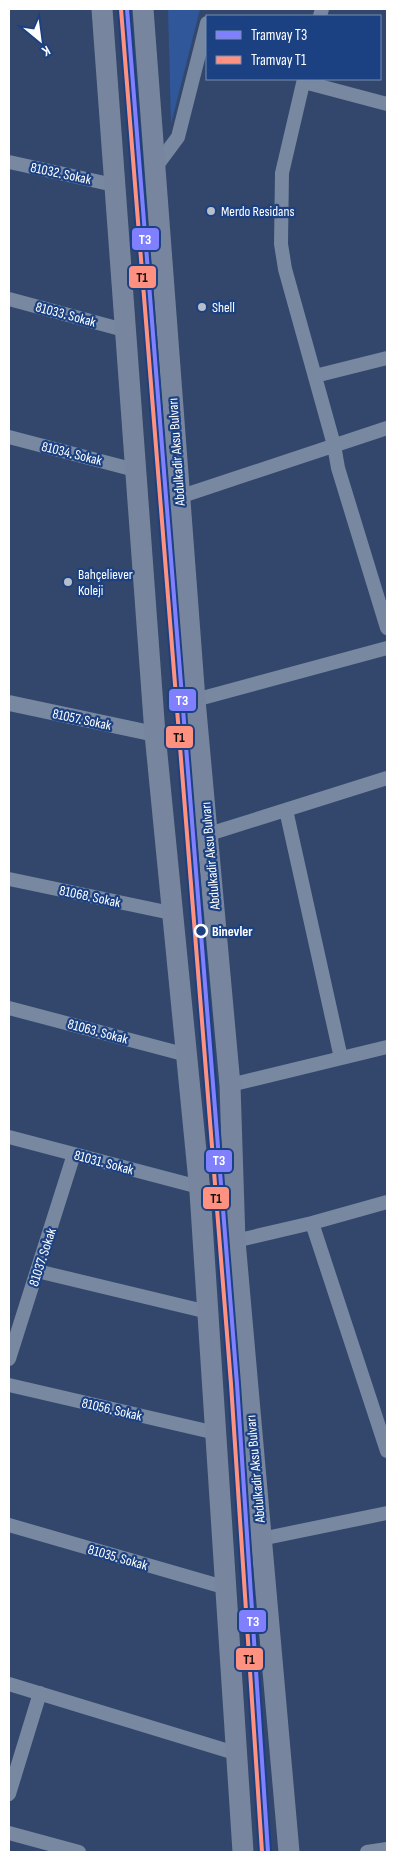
<svg xmlns="http://www.w3.org/2000/svg" width="396" height="1861" viewBox="0 0 396 1861" font-family="'Sofia Sans Condensed',sans-serif">
	<rect width="100%" height="100%" fill="#32476b"/>
	<path fill="#2f579a" d="M168 9H200L171 124Z"/>
	<g fill="none" stroke-linecap="round" stroke-linejoin="round">
		<path stroke="#7888a1" stroke-width="14" d="M320 16 322 9
			M304 79 282 173 281 244 285 269 334 445 338 468 387 628
			M304 82 387 104
			M9 162 114 185
			M155 168 178 137 207 23
			M9 299 124 330
			M315 376 387 358
			M9 437 135 470
			M179 497 387 428
			M195 700 387 648
			M286 810 341 1058
			M209 834 387 778
			M9 879 171 913
			M9 1008 187 1055
			M230 1085 387 1047
			M9 1137 199 1187
			M312 1223 387 1451
			M235 1241 312 1223 387 1202
			M37 1271 208 1312
			M9 1359 74 1154
			M9 1385 216 1433
			M9 1525 227 1588
			M261 1539 387 1513
			M9 1684 235 1753
			M9 1794 40 1693
			M9 1833 79 1852
			M367 1852 387 1849"/>
		<path stroke="#7888a1" stroke-width="16" d="M9 703 155 734"/>
		<path stroke="#77869e" stroke-width="21" d="M102 9 155 734 200 1192 243 1852
			M143 9 195 700 230 1085 235 1241 289 1852"/>
		<g stroke="#1b4182" stroke-width="8">
			<path id="tram-1" d="M127 9 237 1384 268 1852"/>
		</g>
		<g stroke="#1b4182" stroke-width="8">
			<path id="tram-2" d="M121 9 231 1384 262 1852"/>
		</g>
		<use href="#tram-1" stroke="#8080ff" stroke-width="4"/>
		<use href="#tram-2" stroke="#ff9180" stroke-width="4"/>
	</g>
	<g fill="#b7bfcb" stroke="#1b4182" stroke-width="2">
		<circle cx="211" cy="211" r="5"/>
		<circle cx="202" cy="307" r="5"/>
		<circle cx="68" cy="582" r="5"/>
	</g>
	<circle fill="#1b4182" stroke="#fff" stroke-width="2.5" cx="201" cy="931" r="6"/>
	<g text-anchor="middle" stroke-width="4.5" stroke-linejoin="round" paint-order="stroke">
		<g font-size="14" fill="#fff" stroke="#1b4182">
			<text transform="translate(61 173) rotate(12)" y="5">81032. Sokak</text>
			<text transform="translate(66 314) rotate(15)" y="5">81033. Sokak</text>
			<text transform="translate(176 452) rotate(-94)" y="5">Abdulkadir Aksu Bulvarı</text>
			<text transform="translate(72 453) rotate(14)" y="5">81034. Sokak</text>
			<text transform="translate(82 719) rotate(12)" y="5">81057. Sokak</text>
			<text transform="translate(210 856) rotate(-95)" y="5">Abdulkadir Aksu Bulvarı</text>
			<text transform="translate(90 896) rotate(12)" y="5">81068. Sokak</text>
			<text transform="translate(98 1031) rotate(15)" y="5">81063. Sokak</text>
			<text transform="translate(104 1162) rotate(15)" y="5">81031. Sokak</text>
			<text transform="translate(42 1257) rotate(-72)" y="5">81037. Sokak</text>
			<text transform="translate(112 1409) rotate(13)" y="5">81056. Sokak</text>
			<text transform="translate(255 1469) rotate(-95)" y="5">Abdulkadir Aksu Bulvarı</text>
			<text transform="translate(118 1557) rotate(16)" y="5">81035. Sokak</text>
		</g>
		<g font-size="14" fill="#fff" stroke="#1b4182" text-anchor="start">
			<text x="221" y="216">Merdo Residans</text>
			<text x="212" y="312">Shell</text>
			<text x="78" y="579">Bahçeliever<tspan x="78" dy="16">Koleji</tspan></text>
		</g>
		<g font-size="14" font-weight="bold" fill="#fff" stroke="#1b4182" text-anchor="start">
			<text x="212" y="936">Binevler</text>
		</g>
	</g>
	<g stroke="#1b4182" stroke-width="2">
		<rect x="131" y="227" width="29" height="24" rx="5" fill="#8080ff"/>
		<rect x="128" y="265" width="29" height="24" rx="5" fill="#ff9180"/>
		<rect x="168" y="688" width="29" height="24" rx="5" fill="#8080ff"/>
		<rect x="165" y="725" width="29" height="24" rx="5" fill="#ff9180"/>
		<rect x="205" y="1149" width="28" height="24" rx="5" fill="#8080ff"/>
		<rect x="202" y="1186" width="28" height="24" rx="5" fill="#ff9180"/>
		<rect x="238" y="1609" width="29" height="24" rx="5" fill="#8080ff"/>
		<rect x="235" y="1647" width="29" height="24" rx="5" fill="#ff9180"/>
	</g>
	<g font-size="14" text-anchor="middle" font-weight="bold" fill="#fff">
		<text x="145" y="244">T3</text>
		<text x="182" y="705">T3</text>
		<text x="219" y="1165">T3</text>
		<text x="253" y="1626">T3</text>
	</g>
	<g font-size="14" text-anchor="middle" font-weight="bold" fill="#111">
		<text x="142" y="282">T1</text>
		<text x="179" y="742">T1</text>
		<text x="216" y="1203">T1</text>
		<text x="249" y="1664">T1</text>
	</g>
	<rect width="396" height="1861" fill="none" stroke="#ffffff" stroke-width="20"/>
	<rect x="206" y="15" width="175" height="65" fill="#1b4182" stroke="#768db4"/>
	<rect x="216" y="31" width="25" height="8" fill="#8080ff" stroke="#768db4"/>
	<text x="251" y="40" font-size="15" fill="#ffffff">Tramvay T3</text>
	<rect x="216" y="56" width="25" height="8" fill="#ff9180" stroke="#768db4"/>
	<text x="251" y="65" font-size="15" fill="#ffffff">Tramvay T1</text>
	<g transform="translate(40 40) rotate(151)" stroke="#1b4182" stroke-width="4" paint-order="stroke">
	<path d="M0-4L9 19L0 12L-9 19Z" fill="#ffffff"/>
	<text y="-8" font-size="14" font-weight="bold" text-anchor="middle" fill="#ffffff">K</text>
	</g>
</svg>
